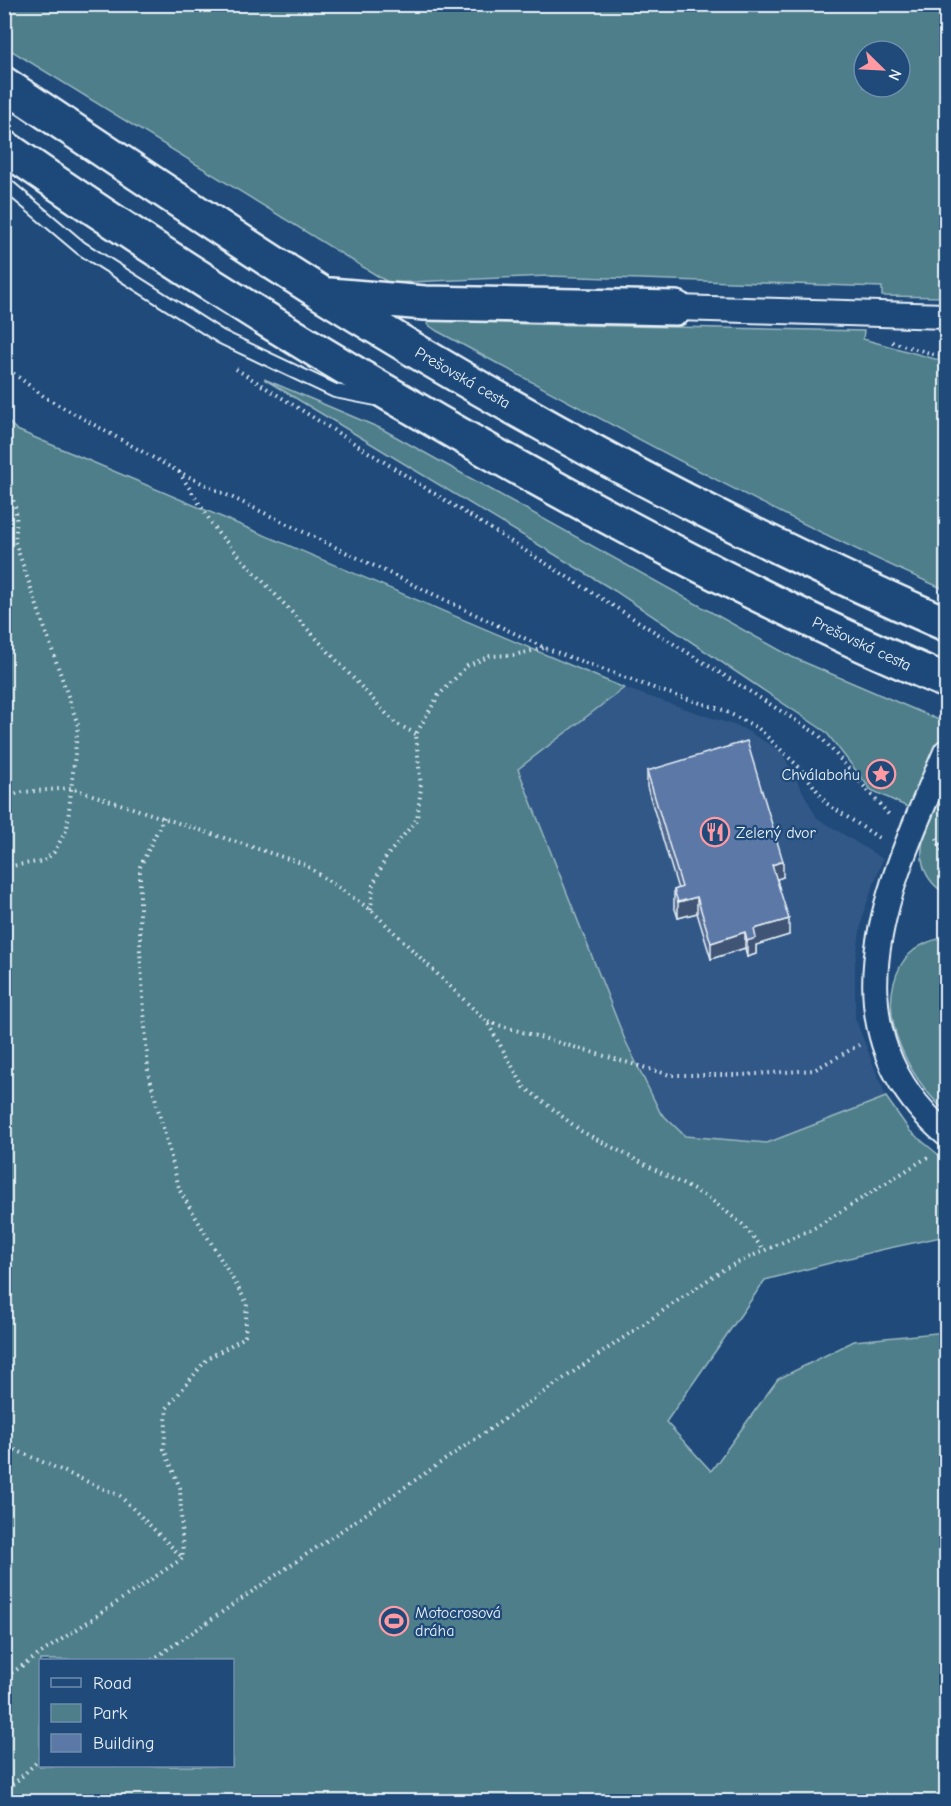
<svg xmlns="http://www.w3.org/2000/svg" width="951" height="1806" viewBox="0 0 951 1806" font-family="'Comic Neue',sans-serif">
	<rect width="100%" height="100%" fill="#1f4a7a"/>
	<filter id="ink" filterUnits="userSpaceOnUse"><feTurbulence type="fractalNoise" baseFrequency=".0167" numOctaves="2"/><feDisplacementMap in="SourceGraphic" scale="12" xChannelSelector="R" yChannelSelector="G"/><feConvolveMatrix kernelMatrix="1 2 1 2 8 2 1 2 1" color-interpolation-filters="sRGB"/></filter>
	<g filter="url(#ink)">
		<path fill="#315887" d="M624 688 742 728 781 751 817 818 883 859 863 914 855 963V1018L886 1097 767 1143 685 1137 660 1112 625 1040 518 769Z"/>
		<path fill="#4e7e8a" stroke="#9bb8c1" stroke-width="1.5" fill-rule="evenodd" d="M4 5H946V297L882 296V287L548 276 389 283 7 48 5 46ZM864 51H900V87H864Z
			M428 319 527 324 864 331 863 339 946 362V590C772 514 605 421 437 331L427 324Z
			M264 379 382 429 792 657 946 723V894C915 875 919 847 929 817L871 790 826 732 615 591Z
			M5 419 17 430 624 688 518 769 625 1040 660 1112 685 1136 767 1143 886 1097 910 1131 946 1161V1236L880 1250 765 1280 666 1422 711 1471 778 1379 854 1341 946 1332V1801H5ZM40 1660H232V1766H40Z
			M946 938V1112C909 1077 874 1015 901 965 910 949 929 939 946 938Z"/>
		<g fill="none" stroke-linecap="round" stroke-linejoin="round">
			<g stroke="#e8f1f8" stroke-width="16">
				<path id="lane" d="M4 183 81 248 221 337 335 391 376 399"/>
			</g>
			<g stroke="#e8f1f8" stroke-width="28">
				<path id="street" d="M676 308 946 316
					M946 752C892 878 818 1024 946 1134"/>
			</g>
			<g stroke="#e8f1f8" stroke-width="38">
				<path id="highway" d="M4 84C111 155 216 227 324 295 523 419 731 530 946 624
					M4 147C188 275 378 392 575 499 696 565 819 628 946 681
					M330 295 425 303 676 308"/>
			</g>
			<path stroke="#e8f1f8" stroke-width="4" stroke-dasharray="1.5 4.5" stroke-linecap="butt" d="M892 342 946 358
				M4 366 46 398 179 472 545 648 659 690 723 710 758 728 802 770 826 803 882 840
				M236 369 819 735 890 816
				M179 472 218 533 395 723 416 734
				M4 485C19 503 17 520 15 542L78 725 67 829 54 852 44 861 4 867
				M4 797 23 792 71 788 304 864 371 910 487 1022 524 1087 581 1131 709 1198 742 1224 764 1250
				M164 817 140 867V951L148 1071 180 1191 247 1303 245 1337 207 1359 167 1408 164 1449 180 1488 183 1558
				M937 838 946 862
				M371 910 373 885 386 857 417 819 421 788 416 734 438 696 467 666 490 656 514 655 544 648
				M488 1022 670 1075H742L814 1070 859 1045
				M4 1445 120 1496 183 1558 4 1678
				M152 1660 724 1269 816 1227 931 1155
				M4 1793 40 1759"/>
			<use href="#lane" stroke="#1f4a7a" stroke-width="12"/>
			<use href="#street" stroke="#1f4a7a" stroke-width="24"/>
			<use href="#highway" stroke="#1f4a7a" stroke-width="33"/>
		</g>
		<path fill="#4f678f" stroke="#e8f1f8" stroke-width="1.5" d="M647 771 783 877 777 879 789 935 756 945V954L747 957 745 948 711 959 697 913 678 918 674 906V890L678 889 647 787Z"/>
		<path fill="#405474" stroke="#e8f1f8" stroke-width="1.5" d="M783 861V877L772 881V865Z
			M697 897V913L678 918V902Z
			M789 919V935L756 945V954L747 957V941L754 929Z
			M745 932V948L711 959V943Z"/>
		<path fill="#5c78a6" stroke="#e8f1f8" stroke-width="1.5" d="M747 741 783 861 772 865 789 919 754 929 756 938 747 941 745 932 711 943 697 897 678 902 674 890 682 887 647 771Z"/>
	</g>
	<defs>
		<g id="sight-ring" transform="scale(1.5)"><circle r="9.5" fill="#1f4a7a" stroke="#ff9aa2" stroke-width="1.5"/><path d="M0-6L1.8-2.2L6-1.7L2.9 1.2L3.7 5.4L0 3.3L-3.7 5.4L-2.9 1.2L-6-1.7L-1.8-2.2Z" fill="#ff9aa2"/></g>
		<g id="restaurant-ring" transform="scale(1.5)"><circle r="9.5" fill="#1f4a7a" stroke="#ff9aa2" stroke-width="1.5"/><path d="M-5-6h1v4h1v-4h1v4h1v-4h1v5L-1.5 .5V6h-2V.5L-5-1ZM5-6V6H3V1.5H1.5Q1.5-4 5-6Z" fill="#ff9aa2"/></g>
		<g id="stadium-ring" transform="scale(1.5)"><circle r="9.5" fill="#1f4a7a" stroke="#ff9aa2" stroke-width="1.5"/><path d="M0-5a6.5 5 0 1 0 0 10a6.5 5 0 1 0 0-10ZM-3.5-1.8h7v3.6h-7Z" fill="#ff9aa2"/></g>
	</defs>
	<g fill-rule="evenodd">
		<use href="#sight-ring" x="881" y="774"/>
		<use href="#restaurant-ring" x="715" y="832"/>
		<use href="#stadium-ring" x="394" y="1621"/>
	</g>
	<g text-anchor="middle" stroke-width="4.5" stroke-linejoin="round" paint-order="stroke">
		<g font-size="16" fill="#e8f1f8" stroke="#1f4a7a">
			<text transform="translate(463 377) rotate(30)" y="6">Prešovská cesta</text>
			<text transform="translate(862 643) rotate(25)" y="6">Prešovská cesta</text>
		</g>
		<g font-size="16" fill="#e8f1f8" stroke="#1f4a7a" text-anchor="start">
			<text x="860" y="780" text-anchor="end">Chválabohu</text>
			<text x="736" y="838">Zelený dvor</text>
			<text x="415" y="1618">Motocrosová<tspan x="415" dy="18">dráha</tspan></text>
		</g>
	</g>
	<rect width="951" height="1806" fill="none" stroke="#1f4a7a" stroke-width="24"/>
	<rect x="12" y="12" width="927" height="1782" fill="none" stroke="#e8f1f8" stroke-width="2" filter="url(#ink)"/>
	<rect x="39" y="1659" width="195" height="108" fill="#1f4a7a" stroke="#6f8dac" stroke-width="1.5"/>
	<rect x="51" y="1678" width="30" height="9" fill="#1f4a7a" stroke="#6f8dac" stroke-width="1.5"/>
	<text x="93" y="1689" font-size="18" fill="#e8f1f8">Road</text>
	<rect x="51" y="1704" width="30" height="18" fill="#4e7e8a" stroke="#6f8dac" stroke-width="1.5"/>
	<text x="93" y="1719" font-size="18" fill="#e8f1f8">Park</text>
	<rect x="51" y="1734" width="30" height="18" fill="#5c78a6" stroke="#6f8dac" stroke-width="1.5"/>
	<text x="93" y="1749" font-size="18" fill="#e8f1f8">Building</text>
	<g transform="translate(882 69) rotate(114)"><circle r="28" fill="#1f4a7a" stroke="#6f8dac" stroke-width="1.5"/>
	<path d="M0-4.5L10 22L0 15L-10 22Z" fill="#ff9aa2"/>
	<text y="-9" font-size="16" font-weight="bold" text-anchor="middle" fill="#e8f1f8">N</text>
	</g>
</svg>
